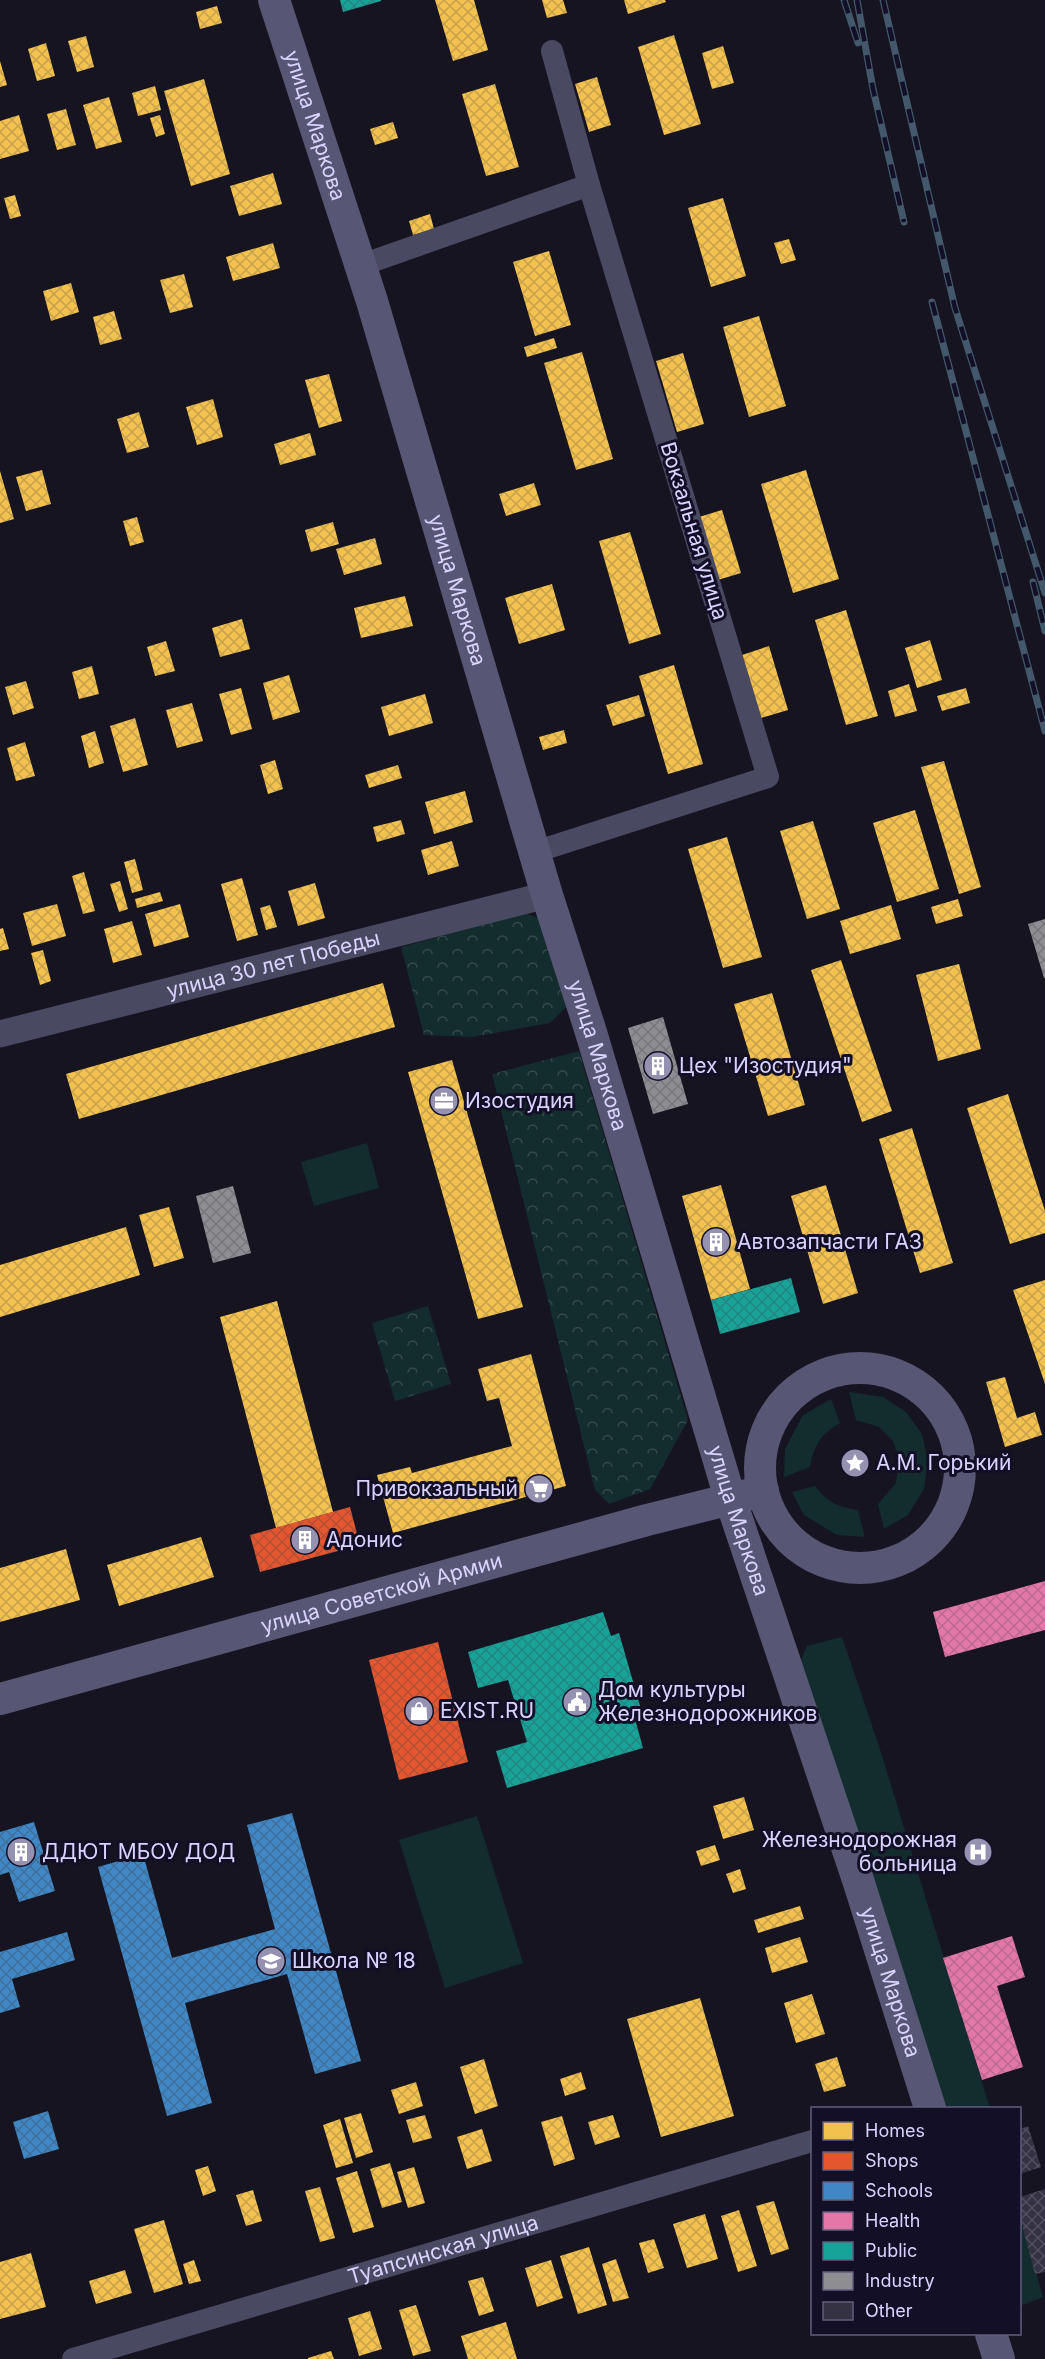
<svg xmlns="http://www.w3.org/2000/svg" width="1045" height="2359" viewBox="0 0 1045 2359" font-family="Inter,sans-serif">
	<defs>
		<pattern id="forest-crowns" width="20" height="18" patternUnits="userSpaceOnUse" patternTransform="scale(1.5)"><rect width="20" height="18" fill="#132c2d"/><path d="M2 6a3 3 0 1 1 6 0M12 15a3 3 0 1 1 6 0" fill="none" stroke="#354a4c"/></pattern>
		<pattern id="homes-cross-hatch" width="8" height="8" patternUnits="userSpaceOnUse" patternTransform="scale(1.5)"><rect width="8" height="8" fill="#f2c14e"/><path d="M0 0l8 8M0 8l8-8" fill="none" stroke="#c6a14e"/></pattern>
		<pattern id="shops-cross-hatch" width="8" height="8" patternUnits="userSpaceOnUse" patternTransform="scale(1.5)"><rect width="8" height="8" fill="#e4572e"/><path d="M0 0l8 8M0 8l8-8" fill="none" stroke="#b35037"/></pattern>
		<pattern id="schools-cross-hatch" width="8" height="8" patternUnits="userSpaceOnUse" patternTransform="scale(1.5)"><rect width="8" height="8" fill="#3f88c5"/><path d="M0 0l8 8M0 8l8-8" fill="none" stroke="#406f9b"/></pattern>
		<pattern id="health-cross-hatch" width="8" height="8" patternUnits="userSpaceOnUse" patternTransform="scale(1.5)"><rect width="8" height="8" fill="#e377a8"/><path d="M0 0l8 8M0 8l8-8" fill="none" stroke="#ba6991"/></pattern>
		<pattern id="public-cross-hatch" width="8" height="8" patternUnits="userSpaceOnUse" patternTransform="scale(1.5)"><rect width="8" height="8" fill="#17a398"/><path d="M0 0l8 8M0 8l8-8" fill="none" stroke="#248581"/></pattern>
		<pattern id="industry-cross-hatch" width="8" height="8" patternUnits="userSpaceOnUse" patternTransform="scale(1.5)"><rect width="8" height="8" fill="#8d8d92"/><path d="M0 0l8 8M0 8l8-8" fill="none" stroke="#76767d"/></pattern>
		<pattern id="building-cross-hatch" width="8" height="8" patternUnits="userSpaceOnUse" patternTransform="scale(1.5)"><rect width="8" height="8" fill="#343243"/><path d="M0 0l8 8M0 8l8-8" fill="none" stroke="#514f5f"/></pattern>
	</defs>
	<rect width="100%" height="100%" fill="#161421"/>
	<path fill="#132c2d" d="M367 1143 379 1188 314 1206 301 1162Z
		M849 1392 883 1397 906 1412 922 1434 928 1461 924 1489 908 1515 884 1529 878 1504 896 1483 899 1459 893 1441 879 1427 856 1420Z
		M831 1399 840 1423C821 1434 814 1445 810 1467L784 1477 785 1449 803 1415Z
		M815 1486C827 1502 838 1507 858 1510L865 1537 837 1535 804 1515 792 1492Z
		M842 1637 879 1746 990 2108H944L800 1662 807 1646Z
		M477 1816 523 1963 445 1988 399 1840Z
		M1020 2217 1043 2297 1023 2305 1020 2303Z"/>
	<path fill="url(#forest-crowns)" d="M525 913 546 921 568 1005 550 1023 472 1037 424 1035 401 947Z
		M579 1051 688 1420 650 1489 609 1504 595 1490 492 1074Z
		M428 1306 451 1384 395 1401 372 1323Z"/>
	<path fill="url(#homes-cross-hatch)" d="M435 0H474L488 50 453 61Z
		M542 0H563L567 13 547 18Z
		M624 0H665L666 2 628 14Z
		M217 6 222 23 200 29 196 12Z
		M674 35 701 124 664 135 638 47Z
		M86 36 94 67 77 72 68 41Z
		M46 43 55 76 37 81 28 49Z
		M723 46 734 83 712 89 702 53Z
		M0 61 7 85 0 87Z
		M597 77 611 125 589 132 575 84Z
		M204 79 230 174 191 186 164 91Z
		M495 84 519 167 486 176 462 94Z
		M155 86 161 110 138 116 132 93Z
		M109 97 122 142 96 149 83 105Z
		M66 109 76 145 57 150 47 114Z
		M19 115 29 151 0 159V121Z
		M160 115 165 134 156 137 150 118Z
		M393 122 398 138 375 145 370 129Z
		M273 173 282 204 239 216 230 186Z
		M15 195 21 216 10 219 4 198Z
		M723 198 746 276 711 287 688 208Z
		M430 214 434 229 413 235 409 221Z
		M789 239 796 260 781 264 774 243Z
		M273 243 280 268 233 281 226 257Z
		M549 251 571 325 535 336 513 262Z
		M184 274 193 307 170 313 160 280Z
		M71 283 79 312 51 321 43 291Z
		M114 311 122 339 100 345 93 317Z
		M759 316 786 406 749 417 723 327Z
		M554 338 557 348 527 357 524 347Z
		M582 352 613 459 576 470 544 363Z
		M683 353 704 424 677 432 656 361Z
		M329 374 342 421 319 428 305 380Z
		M213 399 223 437 197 445 186 407Z
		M139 412 149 447 127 453 117 419Z
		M310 433 316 455 280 465 274 444Z
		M42 470 51 504 26 511 16 477Z
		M806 470 839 579 793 593 761 484Z
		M0 471 14 519 0 523Z
		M534 483 541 505 506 516 499 494Z
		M722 510 741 573 718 580 699 517Z
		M137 517 144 542 130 546 123 521Z
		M333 522 339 544 311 552 305 530Z
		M630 532 661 634 629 644 599 541Z
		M375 538 382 564 344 575 336 549Z
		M552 584 565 630 519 644 505 598Z
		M405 596 413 626 361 638 354 608Z
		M846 610 878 716 846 725 815 620Z
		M242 619 250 649 220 657 212 628Z
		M930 640 942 680 917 688 905 648Z
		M166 641 175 671 155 676 147 647Z
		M769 646 788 710 761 718 742 655Z
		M674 665 703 764 668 774 639 676Z
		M92 666 99 694 79 699 72 672Z
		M289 675 300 712 273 720 263 683Z
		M26 681 34 708 13 715 5 687Z
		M909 684 917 711 895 717 888 691Z
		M241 688 252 729 231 735 219 694Z
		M966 688 970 703 942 711 937 696Z
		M425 694 433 723 389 736 381 707Z
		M639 695 645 716 613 726 606 705Z
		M192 703 203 741 177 748 166 710Z
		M135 718 148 765 123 772 110 726Z
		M564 730 567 743 543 750 539 737Z
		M95 731 104 763 89 768 81 736Z
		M25 742 35 776 16 781 7 748Z
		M275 760 283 789 268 794 260 765Z
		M944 761 981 887 959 894 921 767Z
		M398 765 402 778 369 788 365 775Z
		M465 791 473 822 434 834 425 802Z
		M915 810 939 889 897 902 873 823Z
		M401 820 405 834 377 842 373 827Z
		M813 821 840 909 807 919 780 831Z
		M727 837 762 957 723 968 688 849Z
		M452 841 459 866 428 875 421 850Z
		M135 859 143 890 132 893 124 862Z
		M84 872 95 911 83 914 72 876Z
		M242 878 258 935 237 941 221 884Z
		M120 881 128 909 119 912 110 884Z
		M315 883 325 918 298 926 288 891Z
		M160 892 163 901 137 908 135 899Z
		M958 899 963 916 936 924 931 907Z
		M57 904 66 936 32 946 23 913Z
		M180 904 189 937 154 947 145 914Z
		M270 905 277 927 266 930 260 908Z
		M891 905 901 939 850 954 840 921Z
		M132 921 142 955 113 963 104 929Z
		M3 928 9 949 0 951V929Z
		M43 950 51 981 40 985 31 953Z
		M841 960 892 1111 862 1122 811 970Z
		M959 964 981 1049 938 1061 916 975Z
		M383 983 395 1027 79 1119 66 1074Z
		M772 993 805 1105 768 1116 734 1004Z
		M452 1060 523 1307 478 1319 408 1072Z
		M1008 1094 1045 1211V1233L1010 1244 967 1108Z
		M912 1128 953 1263 920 1273 879 1139Z
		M721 1185 750 1289 711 1300 682 1196Z
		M826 1185 858 1293 823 1304 791 1196Z
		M169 1207 184 1258 154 1267 139 1215Z
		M126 1227 140 1275 0 1317V1265Z
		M1045 1280V1384L1013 1290Z
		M277 1301 333 1512 276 1528 220 1317Z
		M531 1354 566 1486 393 1533 377 1475 410 1467 412 1473 512 1446 499 1398 487 1401 478 1369Z
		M1005 1377 1017 1418 1035 1412 1042 1435 1005 1447 986 1382Z
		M201 1537 214 1577 119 1606 107 1565Z
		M66 1549 80 1600 0 1622V1568Z
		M744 1797 754 1830 723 1839 713 1806Z
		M715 1845 720 1860 701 1866 696 1851Z
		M740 1869 746 1889 733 1893 726 1874Z
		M800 1906 804 1919 758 1933 754 1920Z
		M800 1937 808 1962 772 1973 765 1948Z
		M812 1994 825 2034 796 2043 784 2003Z
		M700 1998 734 2116 661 2137 627 2019Z
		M837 2057 846 2086 824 2092 815 2064Z
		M484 2059 498 2106 475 2114 460 2067Z
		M581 2072 586 2089 565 2096 560 2079Z
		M416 2082 423 2106 399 2114 391 2090Z
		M361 2113 373 2152 356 2158 344 2118Z
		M425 2115 432 2138 413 2143 406 2120Z
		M613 2115 620 2137 595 2145 588 2122Z
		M562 2116 575 2159 554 2166 541 2122Z
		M340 2119 353 2163 336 2168 323 2125Z
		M482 2129 492 2161 467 2169 457 2137Z
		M390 2163 402 2202 382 2208 370 2169Z
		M208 2166 216 2191 203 2196 195 2170Z
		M414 2167 425 2203 408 2208 397 2172Z
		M357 2171 374 2227 353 2233 336 2178Z
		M320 2187 335 2238 320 2242 305 2191Z
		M253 2190 262 2221 246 2226 236 2195Z
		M774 2201 789 2249 771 2255 756 2206Z
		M739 2210 757 2266 738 2272 721 2216Z
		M705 2214 718 2259 687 2268 673 2224Z
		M164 2220 183 2284 154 2293 134 2229Z
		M654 2239 664 2268 648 2273 639 2243Z
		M589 2247 607 2305 578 2314 560 2256Z
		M31 2253 46 2307 0 2319V2262Z
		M616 2259 629 2298 613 2302 602 2264Z
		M194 2260 201 2281 189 2284 183 2264Z
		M551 2260 563 2298 537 2307 525 2268Z
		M125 2270 132 2293 96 2304 89 2281Z
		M483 2277 494 2311 479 2316 468 2281Z
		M416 2305 431 2351 413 2356 399 2310Z
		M370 2311 382 2349 359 2356 348 2318Z
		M506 2322 517 2359H468L461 2336Z
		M331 2351 334 2359H308V2358Z"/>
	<path fill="url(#shops-cross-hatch)" d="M350 1507 360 1545 260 1572 250 1535Z
		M438 1642 468 1762 399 1780 369 1660Z"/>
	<path fill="url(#schools-cross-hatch)" d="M292 1813 361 2061 315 2074 287 1974 185 2003 212 2103 167 2116 98 1867 143 1854 172 1958 275 1929 247 1825Z
		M34 1822 55 1891 19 1902 9 1872 0 1875V1832Z
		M67 1932 75 1960 12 1979 20 2007 0 2013V1952Z
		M48 2111 59 2149 24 2159 13 2122Z"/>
	<path fill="url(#health-cross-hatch)" d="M1045 1581V1630L945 1657 933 1612Z
		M1012 1936 1025 1977 997 1986 1023 2067 982 2080 943 1958Z"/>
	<path fill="url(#public-cross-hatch)" d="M340 0H381V1L343 12Z
		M791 1278 800 1312 720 1334 711 1300Z
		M603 1612 611 1636 619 1633 643 1716 635 1719 643 1748 507 1788 496 1751 527 1742 508 1680 478 1688 468 1652Z"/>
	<path fill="url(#industry-cross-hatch)" d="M1045 919V978H1044L1028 924Z
		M663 1017 688 1104 653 1114 628 1028Z
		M233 1186 251 1253 213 1263 196 1196Z"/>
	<path fill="url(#building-cross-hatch)" d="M1028 2126 1041 2167 1020 2174V2129Z
		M1045 2189V2272L1035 2274 1020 2217V2197Z"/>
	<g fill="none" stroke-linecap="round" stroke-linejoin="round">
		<g stroke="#4a4962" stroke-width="22">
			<path d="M359 266 589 185"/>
			<path d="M535 852 768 777 589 185 552 51"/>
			<path id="s1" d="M73 2359 812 2141"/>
		</g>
		<path stroke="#4a4962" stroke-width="27" id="s2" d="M0 1034 547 895"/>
		<g stroke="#575674" stroke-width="32">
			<path id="s3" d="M274 0 372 301 547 895 590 1029 730 1498 859 1883 930 2108"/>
			<circle cx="860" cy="1468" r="100"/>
			<path id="s4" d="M0 1699 647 1520 763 1491"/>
			<path d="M991 2334 999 2359"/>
		</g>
		<g stroke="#43596b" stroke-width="7">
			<path id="rail" d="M844 0 858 43
				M857 0 873 89 904 222
				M883 0 955 308 1045 593
				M932 302 1045 731
				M1033 582 1045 631"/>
		</g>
		<use href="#rail" stroke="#130f26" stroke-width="4.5" stroke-dasharray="14" stroke-linecap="butt"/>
	</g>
	<defs>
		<g id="building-disc" transform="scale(1.5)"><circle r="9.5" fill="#9591b1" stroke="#130f26"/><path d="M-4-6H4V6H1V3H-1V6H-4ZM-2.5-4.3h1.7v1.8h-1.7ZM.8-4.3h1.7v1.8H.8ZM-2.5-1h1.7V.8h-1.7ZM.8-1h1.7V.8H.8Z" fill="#fff"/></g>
		<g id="office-disc" transform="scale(1.5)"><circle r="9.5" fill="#9591b1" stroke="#130f26"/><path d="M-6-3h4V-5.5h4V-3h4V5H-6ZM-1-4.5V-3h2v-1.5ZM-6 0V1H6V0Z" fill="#fff"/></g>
		<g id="sight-disc" transform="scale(1.5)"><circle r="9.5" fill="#9591b1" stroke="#130f26"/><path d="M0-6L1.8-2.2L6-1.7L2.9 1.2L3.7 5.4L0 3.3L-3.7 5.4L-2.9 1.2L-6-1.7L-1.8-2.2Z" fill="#fff"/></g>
		<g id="supermarket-disc" transform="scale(1.5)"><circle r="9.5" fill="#9591b1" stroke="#130f26"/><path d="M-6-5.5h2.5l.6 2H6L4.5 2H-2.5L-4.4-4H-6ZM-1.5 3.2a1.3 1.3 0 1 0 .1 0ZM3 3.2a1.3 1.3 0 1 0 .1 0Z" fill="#fff"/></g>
		<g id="civic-disc" transform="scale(1.5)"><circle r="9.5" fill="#9591b1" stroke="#130f26"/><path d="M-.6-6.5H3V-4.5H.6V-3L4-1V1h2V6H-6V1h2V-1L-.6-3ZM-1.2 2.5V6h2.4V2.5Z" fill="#fff"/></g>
		<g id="shop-disc" transform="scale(1.5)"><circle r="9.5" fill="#9591b1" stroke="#130f26"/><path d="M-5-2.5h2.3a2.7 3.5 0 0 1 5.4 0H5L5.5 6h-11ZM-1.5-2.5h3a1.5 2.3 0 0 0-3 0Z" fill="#fff"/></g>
		<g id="hospital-disc" transform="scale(1.5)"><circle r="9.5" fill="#9591b1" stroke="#130f26"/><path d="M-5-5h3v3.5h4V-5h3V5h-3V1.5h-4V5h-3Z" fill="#fff"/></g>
		<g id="school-disc" transform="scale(1.5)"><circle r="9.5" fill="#9591b1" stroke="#130f26"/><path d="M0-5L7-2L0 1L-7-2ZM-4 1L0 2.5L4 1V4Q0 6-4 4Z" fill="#fff"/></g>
	</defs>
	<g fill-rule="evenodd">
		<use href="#building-disc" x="658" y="1066"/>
		<use href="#office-disc" x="444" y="1101"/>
		<use href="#building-disc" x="716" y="1242"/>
		<use href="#sight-disc" x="855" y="1463"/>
		<use href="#supermarket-disc" x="539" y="1489"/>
		<use href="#building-disc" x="305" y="1540"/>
		<use href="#civic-disc" x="577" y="1702"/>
		<use href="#shop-disc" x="419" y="1711"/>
		<use href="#building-disc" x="21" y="1852"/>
		<use href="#hospital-disc" x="978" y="1852"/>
		<use href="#school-disc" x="271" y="1961"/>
	</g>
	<g text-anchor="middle" stroke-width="6" stroke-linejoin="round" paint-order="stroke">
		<g font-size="21" fill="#d9d4ff" stroke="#130f26">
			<text dy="7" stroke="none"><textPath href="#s3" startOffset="132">улица Маркова</textPath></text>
			<text transform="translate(694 531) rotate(73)" y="7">Вокзальная улица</text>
			<text dy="7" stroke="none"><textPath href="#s3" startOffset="618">улица Маркова</textPath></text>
			<text dy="7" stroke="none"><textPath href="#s2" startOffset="282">улица 30 лет Победы</textPath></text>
			<text dy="7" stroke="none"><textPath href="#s3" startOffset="1104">улица Маркова</textPath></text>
			<text dy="7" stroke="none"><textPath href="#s3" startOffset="1590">улица Маркова</textPath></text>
			<text dy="7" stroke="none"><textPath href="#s4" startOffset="396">улица Советской Армии</textPath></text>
			<text dy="7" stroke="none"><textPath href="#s3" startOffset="2076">улица Маркова</textPath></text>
			<text dy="7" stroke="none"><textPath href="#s1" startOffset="386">Туапсинская улица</textPath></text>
		</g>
		<g font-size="21" fill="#d9d4ff" stroke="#130f26" text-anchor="start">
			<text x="679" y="1073">Цех "Изостудия"</text>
			<text x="465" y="1108">Изостудия</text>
			<text x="737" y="1249">Автозапчасти ГАЗ</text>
			<text x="876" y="1470">А.М. Горький</text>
			<text x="518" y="1496" text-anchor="end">Привокзальный</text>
			<text x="326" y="1547">Адонис</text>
			<text x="598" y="1697">Дом культуры<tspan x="598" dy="24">Железнодорожников</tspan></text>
			<text x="440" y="1718">EXIST.RU</text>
			<text x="957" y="1847" text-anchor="end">Железнодорожная<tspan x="957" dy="24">больница</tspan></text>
			<text x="42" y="1859">ДДЮТ МБОУ ДОД</text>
			<text x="292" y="1968">Школа № 18</text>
		</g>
	</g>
	<rect x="811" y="2107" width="210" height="228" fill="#130f26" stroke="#625e7d" stroke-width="1.5"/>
	<rect x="823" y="2122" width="30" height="18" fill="#f2c14e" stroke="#625e7d" stroke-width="1.5"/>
	<text x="865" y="2137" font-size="18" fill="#d9d4ff">Homes</text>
	<rect x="823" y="2152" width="30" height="18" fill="#e4572e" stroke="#625e7d" stroke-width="1.5"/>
	<text x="865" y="2167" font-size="18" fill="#d9d4ff">Shops</text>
	<rect x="823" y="2182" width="30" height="18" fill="#3f88c5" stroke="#625e7d" stroke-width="1.5"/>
	<text x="865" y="2197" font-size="18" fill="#d9d4ff">Schools</text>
	<rect x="823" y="2212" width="30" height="18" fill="#e377a8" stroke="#625e7d" stroke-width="1.5"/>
	<text x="865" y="2227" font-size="18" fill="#d9d4ff">Health</text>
	<rect x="823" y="2242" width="30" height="18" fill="#17a398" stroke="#625e7d" stroke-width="1.5"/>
	<text x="865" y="2257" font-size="18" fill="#d9d4ff">Public</text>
	<rect x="823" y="2272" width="30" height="18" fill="#8d8d92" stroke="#625e7d" stroke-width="1.5"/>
	<text x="865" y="2287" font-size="18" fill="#d9d4ff">Industry</text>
	<rect x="823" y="2302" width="30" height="18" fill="#343243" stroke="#625e7d" stroke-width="1.5"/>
	<text x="865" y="2317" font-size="18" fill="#d9d4ff">Other</text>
</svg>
